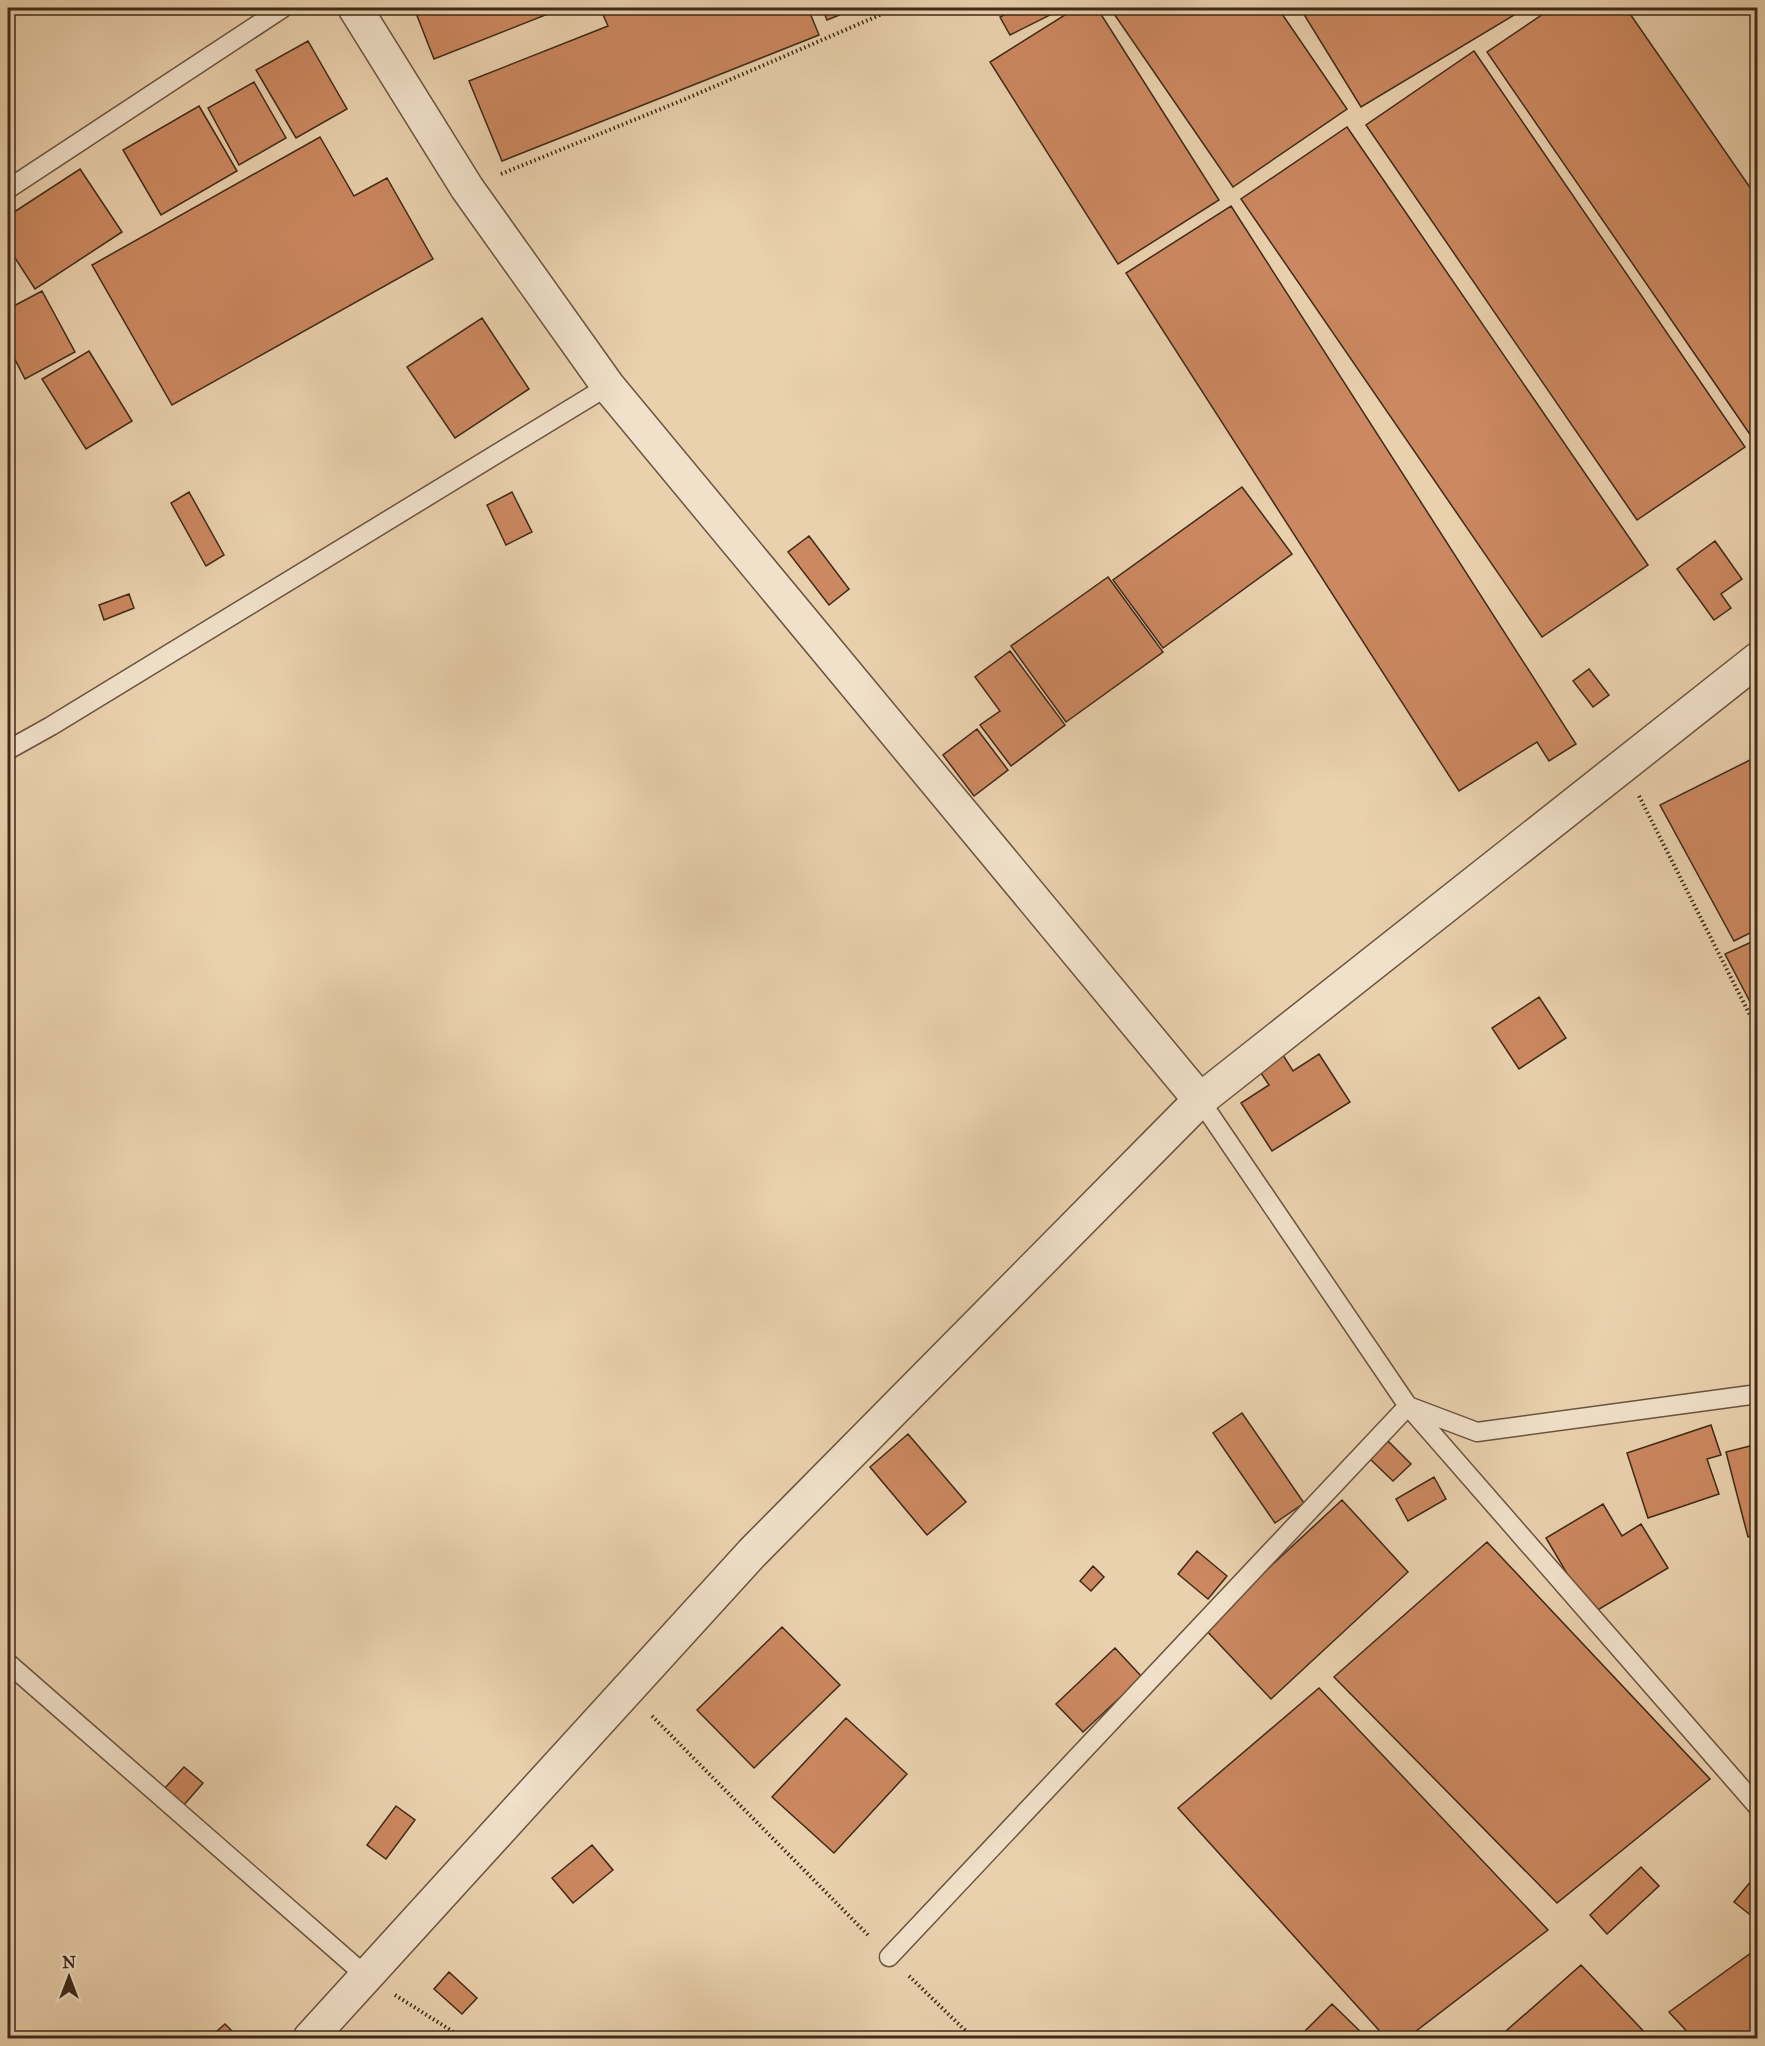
<svg xmlns="http://www.w3.org/2000/svg" width="1765" height="2046" viewBox="0 0 1765 2046" font-family="'IM FELL Great Primer',serif">
	<rect width="100%" height="100%" fill="#ead1ae"/>
	<filter id="stains"><feTurbulence type="fractalNoise" baseFrequency=".00333" numOctaves="4"/><feColorMatrix values="0 0 0 0 .2 0 0 0 0 .09 0 0 0 0 .02 0 0 0 .5 -.17"/></filter>
	<radialGradient id="worn" r=".72"><stop offset=".6" stop-color="#630" stop-opacity="0"/><stop offset="1" stop-color="#630" stop-opacity=".3"/></radialGradient>
	<path fill="#cc8860" stroke="#3f2a19" stroke-width="1.5" d="M414 8H563L434 59Z
		M600 8H808L819 35 502 161 469 81 608 26Z
		M822 8H857L827 20Z
		M1018 8H1056L1058 11 1010 35 1000 17Z
		M1076 8H1097L1219 200 1118 264 990 62Z
		M1110 8H1278L1347 109 1233 187Z
		M1300 8H1526L1361 107Z
		M1552 8H1626L1758 199V446L1487 52Z
		M308 41 347 109 296 138 256 70Z
		M1474 51 1745 447 1637 520 1366 125Z
		M254 82 286 138 239 165 208 108Z
		M199 106 237 171 161 215 123 150Z
		M1347 127 1648 565 1542 637 1241 199Z
		M320 137 354 196 387 178 433 259 172 405 92 265Z
		M80 169 122 232 35 289 8 247V216Z
		M1231 206 1576 744 1549 761 1537 742 1459 791 1126 273Z
		M42 291 75 352 25 379 8 346V309Z
		M482 318 529 389 455 438 407 367Z
		M89 351 132 421 86 449 42 379Z
		M1242 487 1292 554 1163 648 1113 580Z
		M189 492 224 555 206 566 171 503Z
		M512 492 532 532 506 545 487 505Z
		M809 536 849 589 829 605 788 552Z
		M1715 541 1742 579 1721 594 1731 608 1714 620 1677 569Z
		M1108 577 1163 652 1066 722 1011 646Z
		M129 594 134 608 104 620 99 605Z
		M1010 651 1065 725 1011 766 980 725 1000 711 975 677Z
		M1589 669 1609 695 1593 707 1573 681Z
		M977 729 1008 770 974 796 943 755Z
		M1758 756V929L1734 941 1660 805Z
		M1758 939V1017L1725 954Z
		M1539 997 1566 1038 1519 1069 1492 1028Z
		M1319 1054 1350 1102 1272 1151 1241 1103 1269 1085 1259 1070 1283 1055 1293 1071Z
		M1242 1413 1304 1503 1275 1523 1213 1433Z
		M1711 1425 1721 1455 1707 1459 1719 1494 1648 1518 1627 1453Z
		M908 1434 966 1502 927 1535 870 1467Z
		M1388 1441 1411 1464 1393 1481 1370 1459Z
		M1758 1444V1535L1748 1537 1726 1452Z
		M1434 1477 1446 1499 1408 1521 1396 1499Z
		M1342 1500 1408 1572 1271 1699 1204 1628Z
		M1603 1504 1622 1536 1641 1524 1668 1568 1591 1614 1546 1538Z
		M1487 1542 1710 1779 1557 1903 1334 1677Z
		M1197 1551 1227 1576 1208 1599 1178 1574Z
		M1093 1566 1104 1577 1091 1591 1080 1581Z
		M782 1627 840 1685 754 1768 697 1710Z
		M1115 1648 1142 1677 1083 1732 1056 1704Z
		M1319 1688 1548 1930 1407 2038H1386L1178 1808Z
		M846 1718 907 1774 834 1853 772 1797Z
		M184 1767 203 1783 183 1806 164 1789Z
		M396 1806 415 1820 386 1859 367 1845Z
		M592 1845 613 1870 573 1903 552 1878Z
		M1641 1867 1659 1886 1607 1934 1590 1915Z
		M1756 1875 1758 1876V1912L1753 1917 1734 1902Z
		M1758 1948V2038H1693L1669 2012Z
		M1581 1965 1650 2038H1498Z
		M449 1972 477 1998 462 2014 434 1989Z
		M1332 2004 1367 2038H1298Z
		M225 2024 239 2038H209Z"/>
	<g fill="none" stroke-linecap="round" stroke-linejoin="round">
		<g stroke="#6a543e" stroke-width="21">
			<path id="service" d="M8 189 283 8
				M8 750 51 726 608 386
				M1200 1100 1408 1406 1758 1807
				M8 1663 366 1976
				M889 1957 1408 1406 1477 1432 1758 1394"/>
		</g>
		<g stroke="#6a543e" stroke-width="36">
			<path id="minor" d="M355 8 467 188 608 386 1200 1100
				M310 2038 752 1553 1200 1100 1758 659"/>
		</g>
		<path stroke="#3f2a19" stroke-width="4" stroke-dasharray="1.5 3" stroke-linecap="butt" d="M501 174 683 100 896 8
			M1639 796 1758 1031
			M652 1716 870 1937
			M909 1976 973 2038
			M395 1995 463 2038"/>
		<use href="#service" stroke="#f1e1ca" stroke-width="18"/>
		<use href="#minor" stroke="#f1e1ca" stroke-width="33"/>
	</g>
	<rect width="1765" height="2046" fill="none" stroke="#ead1ae" stroke-width="30"/>
	<rect x="9" y="9" width="1747" height="2028" fill="none" stroke="#3f2a19" stroke-width="3"/>
	<rect x="15" y="15" width="1735" height="2016" fill="none" stroke="#3f2a19" stroke-width="1.5"/>
	<g transform="translate(69 1977)" stroke="#f1e1ca" stroke-width="4.5" paint-order="stroke">
	<path d="M0-4.5L10 22L0 15L-10 22Z" fill="#3f2a19"/>
	<text y="-9" font-size="16" font-weight="bold" text-anchor="middle" fill="#3f2a19">N</text>
	</g>
	<rect width="100%" height="100%" filter="url(#stains)"/>
	<rect width="100%" height="100%" fill="url(#worn)"/>
</svg>
